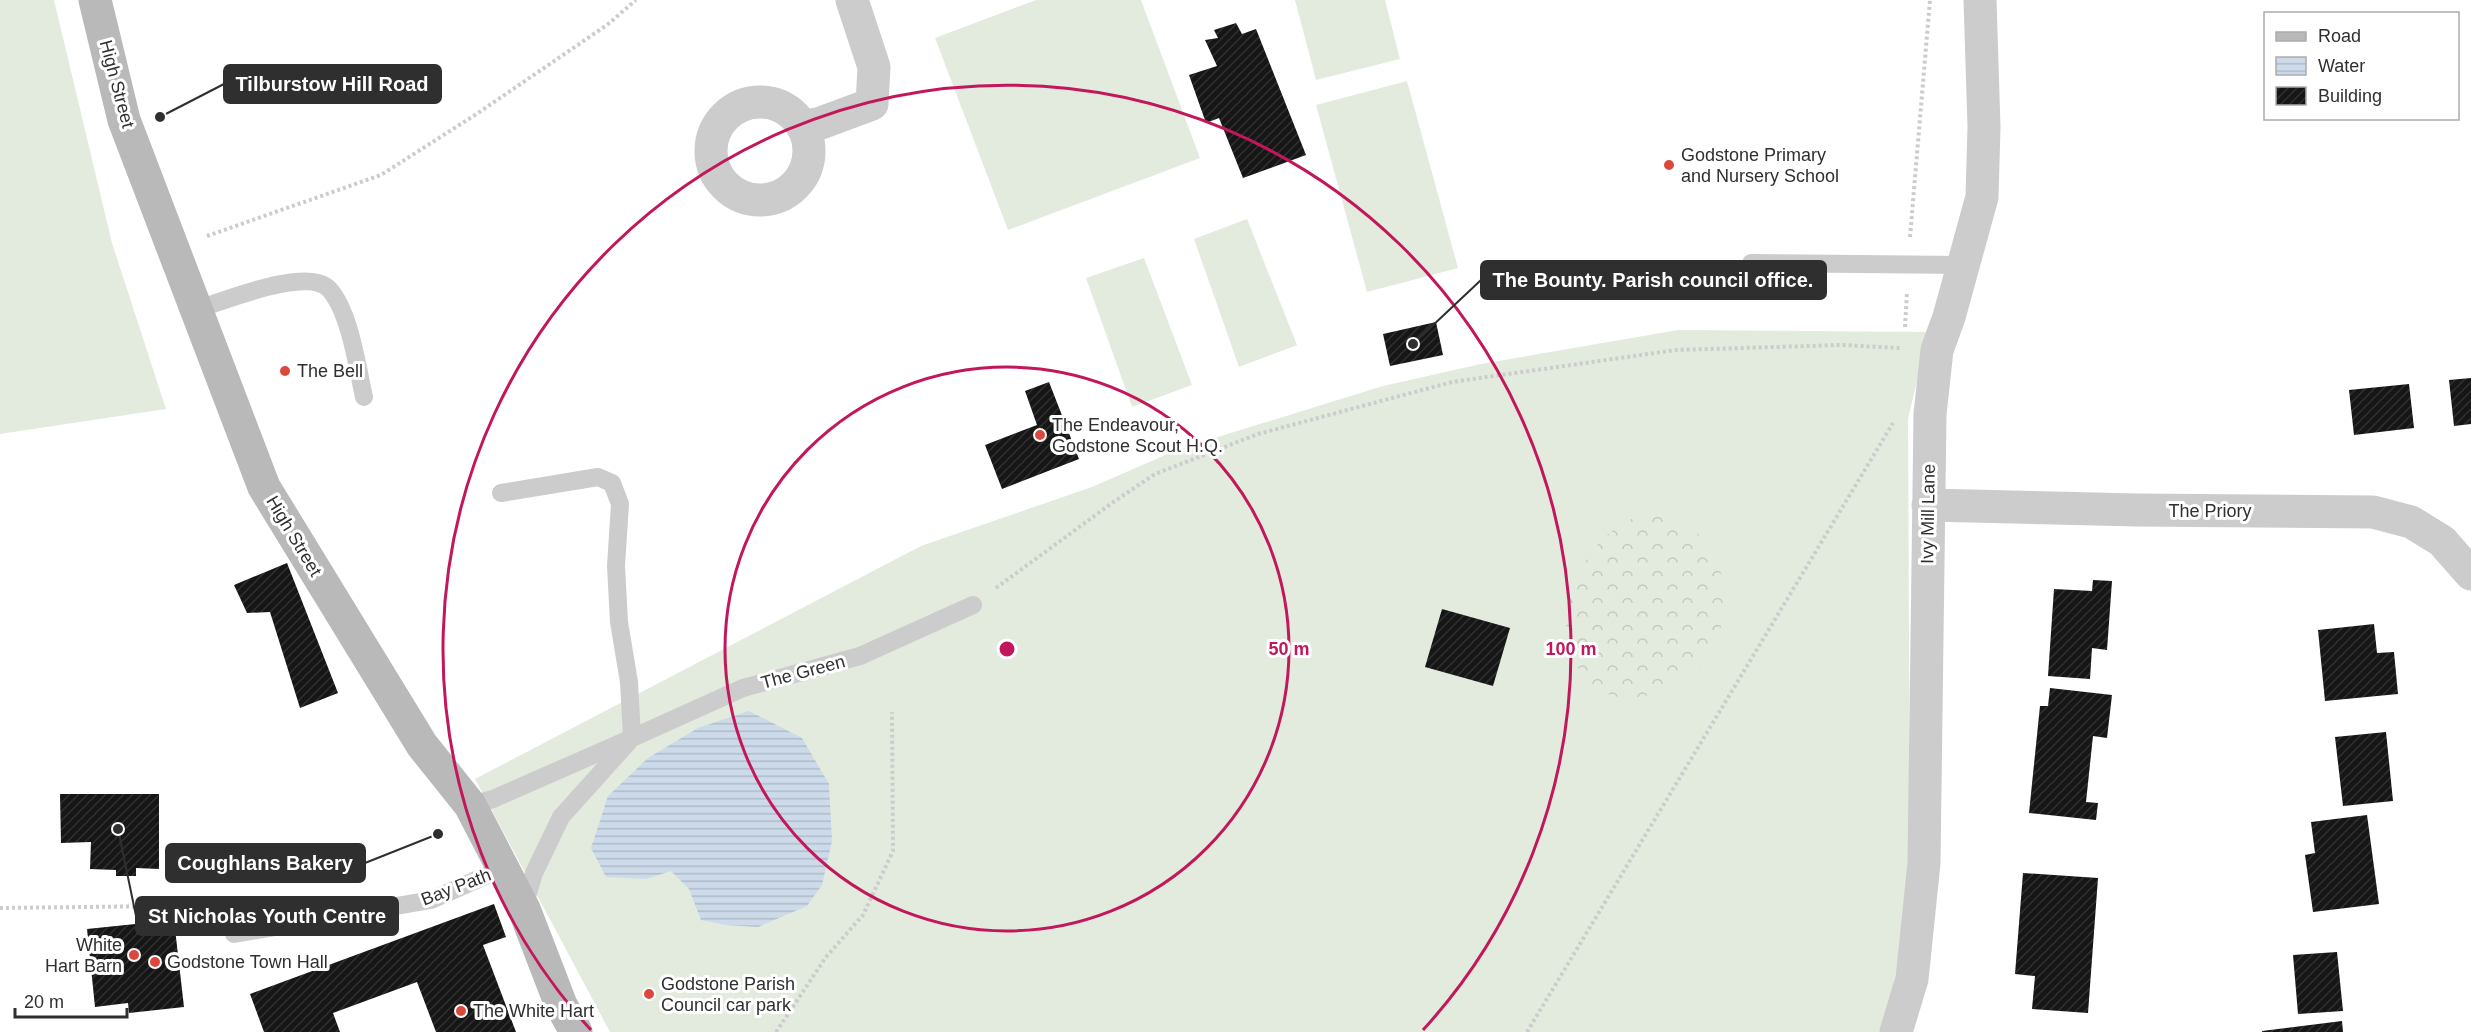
<svg xmlns="http://www.w3.org/2000/svg" width="2471" height="1032" viewBox="0 0 2471 1032" font-family="Helvetica,sans-serif">
	<defs>
		<pattern id="forest-crowns" width="20" height="18" patternUnits="userSpaceOnUse" patternTransform="scale(1.5)"><rect width="20" height="18" fill="#e3ebde"/><path d="M2 6a3 3 0 1 1 6 0M12 15a3 3 0 1 1 6 0" fill="none" stroke="#c3cabf"/></pattern>
		<pattern id="water-rules" width="6" height="5" patternUnits="userSpaceOnUse" patternTransform="scale(1.5)"><rect width="6" height="5" fill="#ccdaea"/><path d="M0 2.5h6" fill="none" stroke="#b0bbc9"/></pattern>
		<pattern id="building-hatch" width="6" height="6" patternUnits="userSpaceOnUse" patternTransform="scale(1.5)"><rect width="6" height="6" fill="#161616"/><path d="M-1 1l2-2M0 6l6-6M5 7l2-2" fill="none" stroke="#303030"/></pattern>
	</defs>
	<rect width="100%" height="100%" fill="#fff"/>
	<path fill="#e3ebde" d="M0 0H54L112 243 166 409 0 434Z
		M1036 0H1141L1200 158 1008 230 935 38Z
		M1295 0H1385L1400 59 1316 80Z
		M1407 81 1458 268 1367 292 1316 105Z
		M1247 219 1297 345 1239 367 1194 239Z
		M1144 258 1192 385 1132 407 1086 278Z
		M1678 330 1933 332 1920 368 1908 419 1910 846 1905 934 1884 1032H610L475 779 921 546 1092 487 1179 449 1383 386 1481 364Z"/>
	<path fill="url(#forest-crowns)" d="M1663 516C1708 532 1723 551 1723 599 1723 614 1722 631 1716 644 1697 683 1636 713 1597 689 1586 682 1578 667 1571 657 1563 646 1566 630 1567 617 1572 577 1590 542 1627 521 1637 516 1651 516 1663 516Z"/>
	<path fill="url(#water-rules)" d="M749 711 802 738 829 784 832 841 822 885 807 906 758 927 725 925 701 920 689 889 671 871 646 879 606 877 591 848 608 796 648 758 698 728Z"/>
	<path fill="url(#building-hatch)" d="M1236 23 1242 34 1256 29 1306 155 1243 178 1219 118 1206 123 1189 75 1217 66 1205 40 1218 38 1214 30Z
		M1436 322 1443 355 1390 366 1383 334Z
		M2471 378V424L2454 426 2449 380Z
		M1049 382 1079 459 1002 489 985 445 1037 425 1025 391Z
		M2409 384 2414 428 2354 435 2349 390Z
		M287 563 338 693 300 708 270 612 247 613 234 585Z
		M2093 580 2112 581 2107 650 2092 648 2090 679 2048 676 2054 589 2092 591Z
		M1442 609 1510 628 1493 686 1425 667Z
		M2374 624 2377 653 2394 652 2398 694 2325 701 2318 630Z
		M2050 688 2112 695 2107 738 2093 736 2086 802 2098 803 2096 820 2029 813 2040 706H2048Z
		M2386 732 2393 801 2343 806 2335 737Z
		M60 794H159V869L136 868V876H116V870L90 869 91 842 61 843Z
		M2367 815 2379 904 2313 912 2305 855 2315 853 2311 822Z
		M2023 873 2098 878 2088 1013 2032 1009 2035 976 2015 974Z
		M494 904 506 937 483 945 516 1032H436L417 982 333 1013 340 1032H264L250 994Z
		M174 920 184 1007 129 1013 128 1003 95 1007 87 929Z
		M2337 952 2343 1011 2298 1014 2293 955Z
		M2342 1021 2343 1032H2262V1031Z"/>
	<g fill="none" stroke-linecap="round" stroke-linejoin="round">
		<path stroke="#ccc" stroke-width="4" stroke-dasharray="3 3" stroke-linecap="butt" d="M207 236 381 175 478 113 607 25 636 0
			M1910 237 1930 0
			M1905 327 1907 292
			M996 588 1112 503 1155 474 1258 434 1452 382 1676 350 1842 345 1900 348
			M0 908 169 906 209 923
			M776 1032 826 957 863 915 893 851 892 712
			M1527 1032 1893 423"/>
		<path stroke="#ccc" stroke-width="18" d="M1751 263 1964 265
			M198 309C225 301 308 266 329 289 350 312 357 366 364 397
			M470 805 493 799 632 738 629 682 619 622 616 566 620 504 612 483 598 477 501 493
			M524 907 534 873 561 817 632 738 743 688 860 656 973 605
			M234 934 431 900 501 869"/>
		<path stroke="#ccc" stroke-width="33" d="M711 151a49 49 0 1 1 98 0a49 49 0 1 1-98 0Z
			M803 127 821 123 872 104 874 67 852 0
			M1928 505 2137 510 2373 512 2411 522 2442 541 2471 574
			M1896 1032 1912 979 1924 863 1930 414 1937 350 1949 317 1982 197 1984 127 1980 0"/>
		<path stroke="#b9b9b9" stroke-width="33" d="M95 0 124 120 264 487 422 745 470 805 524 909 561 1005 576 1032"/>
	</g>
	<g fill="none" stroke="#c2185b" stroke-width="3">
		<circle cx="1007" cy="649" r="282"/>
		<path d="M591 1030A564 564 0 1 1 1423 1030"/>
	</g>
	<g fill="#da483e" stroke="#fff" stroke-width="2">
		<circle cx="1669" cy="165" r="6"/>
		<circle cx="285" cy="371" r="6"/>
		<circle cx="1040" cy="435" r="6"/>
		<circle cx="134" cy="955" r="6"/>
		<circle cx="155" cy="962" r="6"/>
		<circle cx="649" cy="994" r="6"/>
		<circle cx="461" cy="1011" r="6"/>
	</g>
	<g text-anchor="middle" stroke-width="6" stroke-linejoin="round" paint-order="stroke">
		<g font-size="18" fill="#2f2f2f" stroke="#fff">
			<text transform="translate(117 84) rotate(75)" y="6">High Street</text>
			<text x="2210" y="517">The Priory</text>
			<text transform="translate(1928 514) rotate(-89)" y="6">Ivy Mill Lane</text>
			<text transform="translate(294 536) rotate(59)" y="6">High Street</text>
			<text transform="translate(803 672) rotate(-15)" y="6">The Green</text>
			<text transform="translate(456 887) rotate(-21)" y="6">Bay Path</text>
		</g>
		<g font-size="18" fill="#2f2f2f" stroke="#fff" text-anchor="start">
			<text x="1681" y="161">Godstone Primary<tspan x="1681" dy="21">and Nursery School</tspan></text>
			<text x="297" y="377">The Bell</text>
			<text x="1052" y="431">The Endeavour,<tspan x="1052" dy="21">Godstone Scout H.Q.</tspan></text>
			<text x="122" y="951" text-anchor="end">White<tspan x="122" dy="21">Hart Barn</tspan></text>
			<text x="167" y="968">Godstone Town Hall</text>
			<text x="661" y="990">Godstone Parish<tspan x="661" dy="21">Council car park</tspan></text>
			<text x="473" y="1017">The White Hart</text>
		</g>
	</g>
	<circle cx="1007" cy="649" r="9" fill="#c2185b" stroke="#fff" stroke-width="3"/>
	<g font-size="18" text-anchor="middle" font-weight="bold" fill="#c2185b" stroke="#fff" stroke-width="6" stroke-linejoin="round" paint-order="stroke">
		<text x="1289" y="655">50 m</text>
		<text x="1571" y="655">100 m</text>
	</g>
	<path fill="none" stroke="#2f2f2f" stroke-width="2" d="M160 117L224 84M1413 344L1481 280M438 834L365 863M118 829L136 916"/>
	<g fill="#2f2f2f" stroke="#fff" stroke-width="2">
		<circle cx="160" cy="117" r="6"/>
		<circle cx="1413" cy="344" r="6"/>
		<circle cx="438" cy="834" r="6"/>
		<circle cx="118" cy="829" r="6"/>
	</g>
	<g fill="#2f2f2f" stroke="#2f2f2f" stroke-width="2">
		<rect x="224" y="65" width="217" height="38" rx="6"/>
		<rect x="1481" y="261" width="345" height="38" rx="6"/>
		<rect x="166" y="844" width="199" height="38" rx="6"/>
		<rect x="136" y="897" width="262" height="38" rx="6"/>
	</g>
	<g font-size="20" text-anchor="middle" font-weight="bold" fill="#fff">
		<text x="332" y="91">Tilburstow Hill Road</text>
		<text x="1653" y="287">The Bounty. Parish council office.</text>
		<text x="265" y="870">Coughlans Bakery</text>
		<text x="267" y="923">St Nicholas Youth Centre</text>
	</g>
	<rect x="2264" y="12" width="195" height="108" fill="#ffffff" stroke="#acacac" stroke-width="1.5"/>
	<rect x="2276" y="32" width="30" height="9" fill="#b9b9b9" stroke="#acacac" stroke-width="1.5"/>
	<text x="2318" y="42" font-size="18" fill="#2f2f2f">Road</text>
	<rect x="2276" y="57" width="30" height="18" fill="url(#water-rules)" stroke="#acacac" stroke-width="1.5"/>
	<text x="2318" y="72" font-size="18" fill="#2f2f2f">Water</text>
	<rect x="2276" y="87" width="30" height="18" fill="url(#building-hatch)" stroke="#acacac" stroke-width="1.5"/>
	<text x="2318" y="102" font-size="18" fill="#2f2f2f">Building</text>
	<path d="M15 1008v9h112v-9" fill="none" stroke="#2f2f2f" stroke-width="3"/>
	<text x="24" y="1008" font-size="18" fill="#2f2f2f" stroke="#ffffff" stroke-width="4.5" paint-order="stroke">20 m</text>
</svg>
